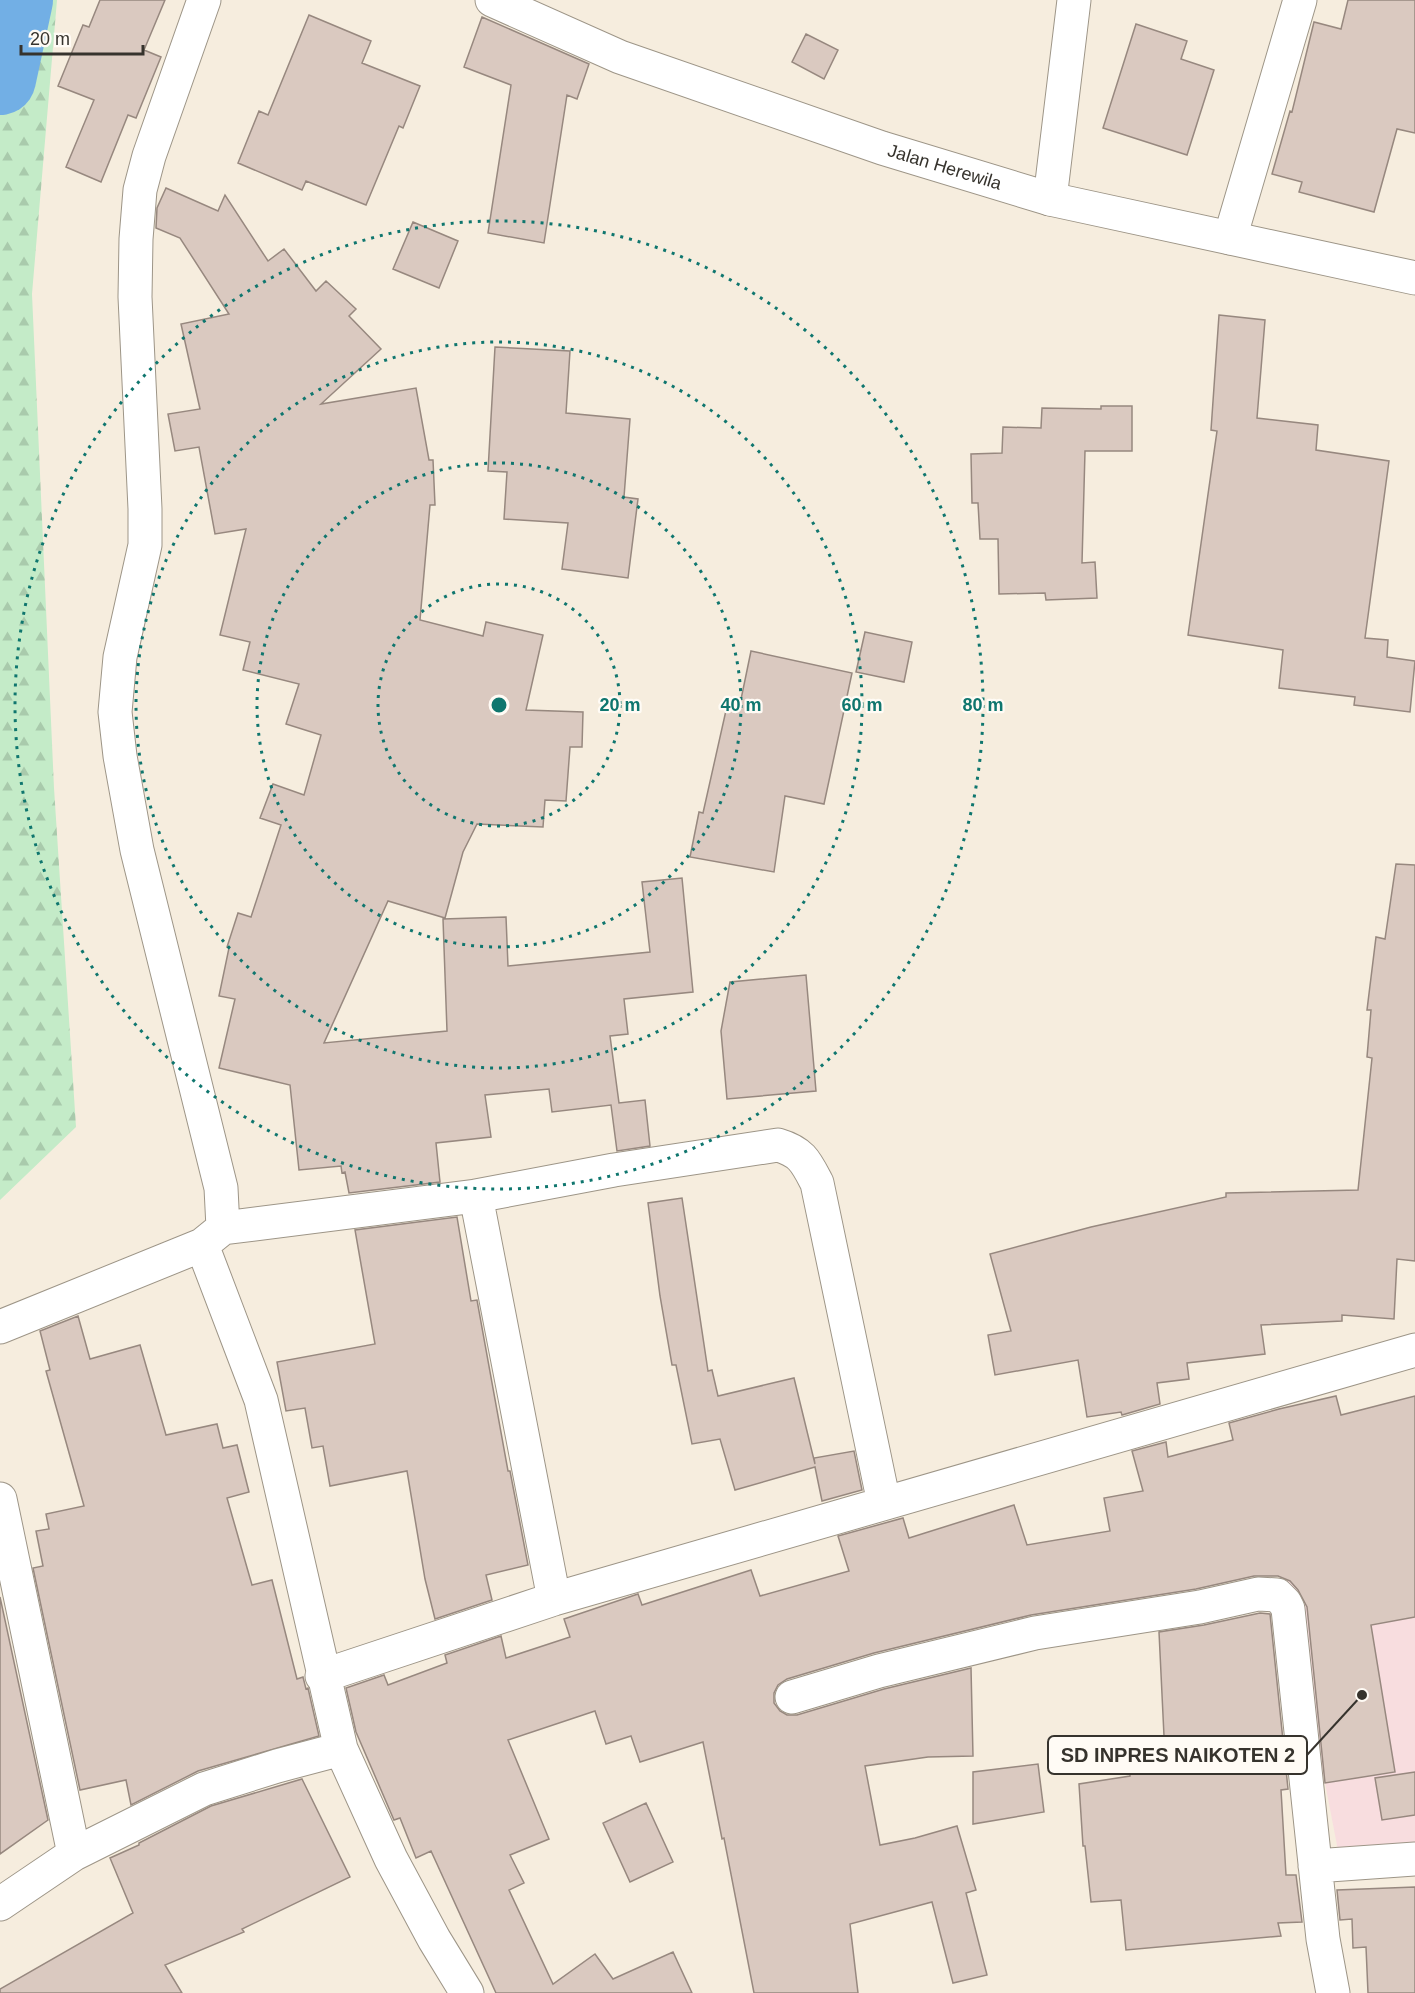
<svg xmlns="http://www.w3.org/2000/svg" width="1415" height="1993" viewBox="0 0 1415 1993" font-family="Arial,sans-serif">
	<defs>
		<pattern id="forest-firs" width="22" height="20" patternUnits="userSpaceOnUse" patternTransform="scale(1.5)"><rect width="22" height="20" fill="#c4ebc8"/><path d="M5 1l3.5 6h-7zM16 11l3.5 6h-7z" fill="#a9caac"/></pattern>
	</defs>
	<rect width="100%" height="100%" fill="#f6edde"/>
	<path fill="#f8dddf" d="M1415 1518V1847L1340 1861 1279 1543Z"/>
	<path fill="url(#forest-firs)" d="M0 0H57L32 294 54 788 76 1127 0 1200Z"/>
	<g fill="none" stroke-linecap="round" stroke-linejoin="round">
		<path stroke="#72afe5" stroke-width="72" d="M0 79 17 0"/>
	</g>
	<path fill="#dac9c0" stroke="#97887f" stroke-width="1.5" d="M100 0H165L144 50 161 57 136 118 128 115 101 182 66 167 94 100 58 86 83 25 89 27Z
		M1348 0H1415V133L1397 129 1374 212 1299 192 1302 182 1272 174 1290 111 1292 112 1314 22 1341 29Z
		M309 15 371 41 362 63 420 86 403 128 399 126 366 205 306 181 302 190 238 163 259 111 268 115Z
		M482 17 589 64 577 99 567 95 544 243 488 233 511 85 464 67Z
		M1136 24 1187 41 1181 59 1214 70 1187 155 1103 128Z
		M806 34 838 50 824 79 792 62Z
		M166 188 218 211 225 195 268 261 284 249 316 291 326 281 356 309 349 316 381 349 321 404 416 388 429 460H433L435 505H430L420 620 483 636 486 622 543 635 526 710 583 712 582 747H570L566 801 545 800 543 827 477 824 463 852 445 918 388 901 324 1043 447 1031 443 919 506 917 508 966 650 952 642 882 682 878 693 992 624 999 628 1034 610 1036 619 1103 645 1100 650 1146 617 1151 611 1105 552 1112 549 1089 485 1095 491 1137 436 1143 440 1182 349 1193 345 1172 342 1173 341 1166 299 1170 290 1085 219 1068 235 999 219 996 229 948 227 947 238 913 251 917 281 825 260 818 273 784 304 795 321 735 286 724 299 684 243 670 250 642 220 635 246 529 215 534 199 447 175 451 168 414 200 409 181 324 229 314 180 238 156 228 157 208Z
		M413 222 458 241 439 288 393 269Z
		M1219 315 1265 320 1257 418 1318 425 1316 450 1389 461 1365 638 1388 640 1387 657 1415 661 1410 712 1354 705 1355 697 1279 688 1283 650 1188 635 1217 431 1211 430Z
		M495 347 570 351 566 413 630 419 624 497 638 499 628 578 562 569 568 523 504 519 507 472 488 471Z
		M1101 406H1132V451H1085L1082 563 1095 562 1097 598 1046 600 1045 593 999 594 998 539H980L978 503H972L971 454 1002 453 1003 427 1041 428 1042 408 1101 409Z
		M865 632 912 642 904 682 856 672Z
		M751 651 852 673 824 804 785 796 774 872 690 857 699 812 703 813 727 706 739 709Z
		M1396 864 1415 865V1261L1397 1259 1394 1319 1342 1315V1321L1261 1325 1265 1354 1187 1363 1189 1379 1157 1383 1160 1404 1122 1415 1121 1412 1087 1417 1078 1360 995 1375 988 1335 1011 1331 990 1254 1091 1227 1226 1197V1193L1358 1190 1372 1058 1367 1057 1371 1010H1367L1376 937 1385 939Z
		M806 975 816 1091 727 1099 721 1031 730 982Z
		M682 1198 708 1371 712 1370 718 1396 794 1378 815 1464 814 1458 854 1451 862 1490 822 1501 815 1467 735 1490 720 1439 692 1444 676 1365H672L660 1296 648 1203Z
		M457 1217 471 1301 477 1300 508 1471H510L528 1565 486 1575 492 1600 435 1619 425 1579 407 1471 330 1486 323 1446 312 1448 305 1408 286 1411 277 1362 375 1344 355 1230Z
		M78 1316 90 1359 140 1345 166 1435 217 1424 223 1448 237 1445 249 1492 227 1498 252 1585 272 1580 297 1679 303 1677 306 1689 308 1688 319 1736 198 1771 131 1805 126 1780 80 1790 33 1568 43 1566 36 1531 49 1529 46 1514 84 1506 46 1371 50 1370 40 1331Z
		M1336 1396 1341 1415 1415 1396V1617L1371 1625 1395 1772 1325 1783 1307 1607 1298 1590 1290 1581 1278 1576H1254L1196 1589 1031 1615 874 1653 787 1679 778 1685 774 1693V1703L780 1711 787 1715H797L884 1689 971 1668 973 1756 928 1757 865 1766 880 1845 915 1838 957 1826 976 1890 966 1893 987 1975 953 1983 932 1902 850 1924 858 1993H754L724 1838 722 1839 703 1742 640 1762 631 1736 606 1744 595 1711 508 1740 549 1839 510 1855 524 1883 509 1890 553 1984 595 1954 613 1979 673 1952 692 1993H496L431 1851 416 1858 400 1818 394 1820 356 1732 346 1688 384 1675 388 1685 447 1663 445 1655 501 1636 506 1658 570 1637 564 1619 638 1594 642 1605 751 1570 760 1596 849 1571 838 1536 903 1518 909 1538 1014 1505 1027 1545 1110 1531 1104 1498 1143 1491 1132 1451 1166 1442 1168 1457 1233 1440 1229 1423 1279 1409Z
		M0 1597 48 1820 0 1854Z
		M1260 1613 1270 1614 1288 1789 1281 1790 1286 1875H1296L1302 1922 1278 1923 1281 1936 1126 1950 1121 1900 1091 1902 1085 1846H1083L1079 1784 1130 1776 1129 1738 1164 1736 1159 1632 1204 1625Z
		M1038 1764 1044 1812 973 1824V1772Z
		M1415 1772V1815L1382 1820 1375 1778Z
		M302 1779 350 1877 242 1929 244 1932 165 1965 182 1993H0V1989L133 1913 110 1858 139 1845V1843L211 1806Z
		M646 1803 673 1862 630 1882 603 1823Z
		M1415 1887V1993H1368L1366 1947 1353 1948 1352 1919 1340 1920 1337 1890Z"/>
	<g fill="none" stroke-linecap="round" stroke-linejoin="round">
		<g stroke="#9d9587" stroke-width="35">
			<path id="minor" d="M204 0 149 156 140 190 136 239 135 297 145 509V545L120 657 115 712 120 756 137 850 221 1188 223 1228 202 1245 261 1400 341 1749 391 1859 434 1939 467 1993
				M1050 199 1074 0
				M1230 238 1300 0
				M476 1196 554 1599
				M223 1228 476 1196 614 1170 778 1145C802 1152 806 1162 817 1183L884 1503
				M0 1327 202 1245
				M0 1499 74 1854
				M322 1676 554 1599 1415 1350
				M792 1697 879 1671 1035 1633 1200 1607 1258 1594 1277 1595 1285 1603 1288 1609 1323 1939 1333 1993
				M1315 1866 1415 1859
				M0 1904 74 1854 204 1789 277 1766 341 1749"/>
		</g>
		<g stroke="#9d9587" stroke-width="35">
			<g id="secondary">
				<path id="s1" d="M492 0 620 57 882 148 1050 199 1415 278"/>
			</g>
		</g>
		<use href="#minor" stroke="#fff" stroke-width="33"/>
		<use href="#secondary" stroke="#fff" stroke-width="33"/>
	</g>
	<g fill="none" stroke="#0f766e" stroke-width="3" stroke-dasharray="3 6">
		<circle cx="499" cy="705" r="121"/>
		<circle cx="499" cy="705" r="242"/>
		<circle cx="499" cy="705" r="363"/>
		<circle cx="499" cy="705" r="484"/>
	</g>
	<g text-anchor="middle" stroke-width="4.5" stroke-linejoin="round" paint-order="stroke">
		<g font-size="18" fill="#36332d" stroke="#fffbf5">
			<text dy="6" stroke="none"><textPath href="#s1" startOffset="483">Jalan Herewila</textPath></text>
		</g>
	</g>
	<circle cx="499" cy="705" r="9" fill="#0f766e" stroke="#fffbf5" stroke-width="3"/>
	<g font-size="18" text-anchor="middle" font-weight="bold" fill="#0f766e" stroke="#fffbf5" stroke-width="4.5" stroke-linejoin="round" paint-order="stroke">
		<text x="620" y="711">20 m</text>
		<text x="741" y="711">40 m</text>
		<text x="862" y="711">60 m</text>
		<text x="983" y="711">80 m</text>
	</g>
	<path fill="none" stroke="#36332d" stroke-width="2" d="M1362 1695L1307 1755"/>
	<circle fill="#36332d" stroke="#fffbf5" stroke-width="2" cx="1362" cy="1695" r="6"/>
	<rect fill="#fffbf5" stroke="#36332d" stroke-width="2" x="1048" y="1736" width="259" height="38" rx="6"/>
	<g font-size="20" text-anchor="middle" font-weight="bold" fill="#36332d">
		<text x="1178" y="1762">SD INPRES NAIKOTEN 2</text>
	</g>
	<path d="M21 45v9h122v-9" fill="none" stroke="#36332d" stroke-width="3"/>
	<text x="30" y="45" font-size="18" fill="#36332d" stroke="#fffbf5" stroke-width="4.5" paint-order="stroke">20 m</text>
</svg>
